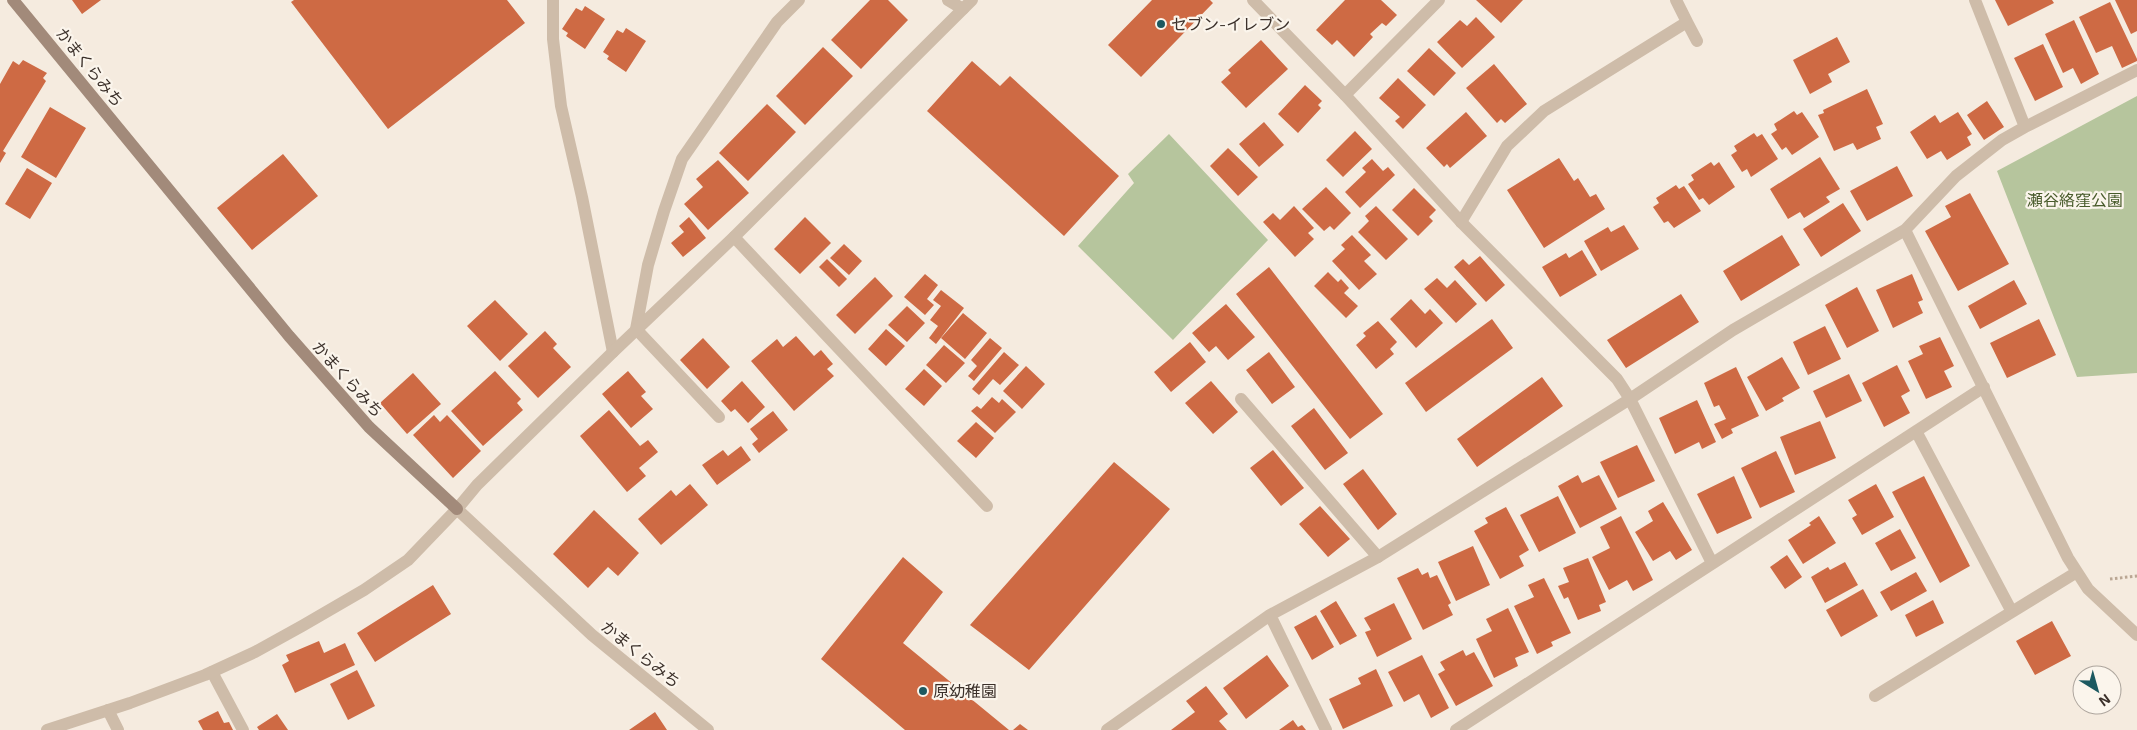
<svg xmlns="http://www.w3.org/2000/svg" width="2137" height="730" viewBox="0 0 2137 730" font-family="'Exo 2','Noto Sans JP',sans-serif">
	<rect width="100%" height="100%" fill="#f5ebdf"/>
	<path fill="#b6c59d" d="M2137 96V373L2077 377 1997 171Z
		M1169 134 1268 240 1173 340 1078 246 1134 183 1128 174Z"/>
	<path fill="#ce6a44" d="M72 0H101L82 14Z
		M294 0H507L525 23 388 129 291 2Z
		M870 0H888L908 20 861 69 831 40Z
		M1152 0H1210L1213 3 1141 77 1108 45Z
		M1345 0H1381L1397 15 1386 26 1382 23 1370 34 1373 37 1354 57 1337 40 1332 45 1316 30Z
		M1476 0H1523L1501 23Z
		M1995 0H2052L2054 3 2008 26Z
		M2115 0H2137V31L2131 34Z
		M2110 2 2137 59V61L2122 68 2112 46 2096 53 2079 17Z
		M585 6 605 19 585 49 566 36 568 33 562 29 576 8 582 11Z
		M1476 17 1495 37 1462 68 1437 42 1460 20 1467 26Z
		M2074 20 2099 74 2081 84 2073 68 2063 73 2045 34Z
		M626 28 646 41 626 72 607 59 609 56 603 52 617 30 623 33Z
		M1837 37 1850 62 1828 74 1832 82 1810 94 1793 60Z
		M1261 40 1288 69 1246 108 1221 82 1231 73 1228 70Z
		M2043 44 2063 87 2035 101 2014 58Z
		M823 47 853 76 805 125 776 96Z
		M1429 48 1456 73 1434 96 1407 71Z
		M23 60 47 73 43 78 46 81 3 151 6 153 0 163V84L13 61 19 65Z
		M972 61 1000 86 1010 76 1119 176 1064 236 927 111Z
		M1494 64 1527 104 1505 123 1501 119 1497 123 1466 88Z
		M1398 78 1426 105 1403 129 1395 121 1400 117 1379 98Z
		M1305 85 1322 101 1318 105 1321 108 1298 133 1278 114Z
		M1867 89 1883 124 1876 127 1881 139 1857 150 1853 143 1834 151 1818 115 1824 113 1823 110Z
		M1987 101 2004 127 1984 140 1967 115Z
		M767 104 796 132 748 181 719 153Z
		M50 107 86 128 56 178 21 157Z
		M1794 111 1797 115 1802 112 1819 137 1792 155 1786 147 1782 150 1771 134 1777 130 1774 124Z
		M1466 112 1487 136 1450 168 1447 164 1444 167 1426 148Z
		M1958 112 1972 134 1967 137 1971 145 1947 160 1941 151 1927 159 1910 132 1935 115 1940 123Z
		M1264 122 1284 145 1259 167 1239 144Z
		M1355 131 1372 149 1343 177 1326 160Z
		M1754 133 1757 137 1762 134 1778 159 1751 177 1747 169 1742 172 1731 155 1737 151 1734 146Z
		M1228 148 1258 177 1238 196 1210 166Z
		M283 154 318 196 252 250 217 208Z
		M1820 157 1840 189 1826 197 1830 202 1804 218 1800 212 1788 219 1770 189Z
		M1559 158 1574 181 1578 178 1590 197 1596 194 1605 209 1544 248 1507 190Z
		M1372 159 1383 171 1388 167 1395 175 1360 208 1345 192 1366 172 1362 168Z
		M718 160 749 193 708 230 684 204 703 187 696 179Z
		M1711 162 1714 166 1719 162 1735 187 1709 205 1703 198 1699 200 1688 184 1694 180 1691 175Z
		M1897 166 1913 196 1867 221 1850 191Z
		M27 168 52 183 30 219 5 204Z
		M1676 185 1679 189 1684 186 1701 211 1674 228 1668 221 1664 223 1653 207 1659 203 1656 198Z
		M1326 187 1351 213 1334 230 1330 226 1324 231 1302 209Z
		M1414 188 1436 210 1429 217 1433 221 1418 236 1392 210Z
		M1970 193 2009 264 1958 291 1925 231 1951 217 1945 206Z
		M1843 203 1861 231 1821 257 1803 229Z
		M1294 206 1314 228 1308 233 1314 239 1295 257 1263 222 1273 213 1280 220Z
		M1376 206 1408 239 1386 260 1358 232 1369 221 1365 216Z
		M689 217 706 238 683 257 671 243 684 232 679 226Z
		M805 217 831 243 800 274 774 249Z
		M1624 225 1639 249 1601 271 1584 241 1608 227 1611 232Z
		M1352 235 1371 255 1364 261 1377 274 1359 290 1332 261 1345 249 1341 245Z
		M1782 235 1800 265 1741 301 1723 271Z
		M844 244 862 261 849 275 830 258Z
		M1582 250 1597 275 1560 297 1542 267 1566 253 1569 258Z
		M1480 256 1505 285 1486 302 1454 267 1463 259 1469 265Z
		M827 259 847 279 839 287 819 267Z
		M1269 267 1383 414 1350 439 1236 294Z
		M1328 272 1338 282 1341 279 1349 288 1344 293 1358 306 1346 318 1314 286Z
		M925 274 938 285 927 299 934 305 925 315 904 297Z
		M1912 274 1923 300 1918 302 1923 313 1893 328 1876 290Z
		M875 277 893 296 855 334 836 315Z
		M1437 278 1447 288 1455 280 1477 304 1456 323 1424 289Z
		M2014 280 2027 304 1980 329 1968 306Z
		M1857 287 1879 331 1847 348 1825 305Z
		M941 290 964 308 936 344 929 338 938 326 930 320 941 306 933 300Z
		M1681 294 1699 322 1626 368 1607 340Z
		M1411 299 1425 314 1430 309 1443 323 1416 348 1390 319Z
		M495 300 528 334 500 361 467 326Z
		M1226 304 1255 337 1228 360 1216 346 1209 352 1192 333Z
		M907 306 925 323 907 342 888 325Z
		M963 313 987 333 965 359 941 338Z
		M1492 319 1513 348 1426 412 1405 383Z
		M2039 319 2056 355 2007 378 1990 343Z
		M1378 321 1397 342 1390 349 1394 354 1376 369 1356 345 1366 336 1363 333Z
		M1825 326 1841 359 1808 375 1793 342Z
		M886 329 905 346 886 366 868 349Z
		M545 331 557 344 553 348 571 367 538 398 508 366Z
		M796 336 814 356 821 350 833 364 827 369 834 376 794 411 751 361 777 339 783 347Z
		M1940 337 1954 366 1944 371 1952 387 1926 399 1908 361 1923 354 1919 346Z
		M703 338 730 367 707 389 680 360Z
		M990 338 1002 348 974 381 968 376 977 366 971 360Z
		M1190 342 1206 362 1171 392 1154 372Z
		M944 345 965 363 946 383 926 365Z
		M1004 352 1019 365 1000 385 993 379 979 395 972 389Z
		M1269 352 1295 387 1272 404 1246 370Z
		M1782 357 1800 388 1782 398 1784 401 1766 411 1747 377Z
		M1897 365 1910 391 1901 396 1910 413 1884 427 1862 383Z
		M1026 366 1045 384 1022 409 1003 391Z
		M1736 367 1759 416 1731 429 1733 433 1722 439 1714 424 1726 419 1719 405 1714 407 1704 383Z
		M924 369 942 386 924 406 905 389Z
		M495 371 521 399 517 403 523 410 483 446 451 411Z
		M628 371 646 392 641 396 653 409 631 428 602 394Z
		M413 373 441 404 407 434 380 403Z
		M1849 374 1862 401 1826 418 1813 391Z
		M1542 377 1563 406 1477 467 1457 439Z
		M742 381 765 407 748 423 735 409 731 412 721 401Z
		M1211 381 1238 412 1213 434 1185 403Z
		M992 397 999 403 1002 399 1016 412 995 433 971 411 977 406 981 409Z
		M1697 400 1716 442 1702 449 1699 442 1675 454 1659 418Z
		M1314 408 1348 453 1325 470 1291 426Z
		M609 410 640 446 648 440 658 452 639 468 646 476 627 492 580 436Z
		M773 411 788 430 759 453 752 444 758 439 750 429Z
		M434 415 440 422 447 415 481 451 453 478 413 435Z
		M1820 421 1836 458 1795 475 1780 437Z
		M976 422 994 438 976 458 957 441Z
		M1637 445 1655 481 1618 498 1600 462Z
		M741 446 751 460 717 485 702 465 723 450 728 456Z
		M1273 450 1304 488 1281 506 1250 468Z
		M1776 451 1795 492 1760 508 1741 468Z
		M1114 462 1170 509 1029 670 970 625Z
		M1363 469 1397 514 1378 530 1343 484Z
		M1578 475 1582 483 1599 475 1617 509 1580 528 1558 486Z
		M1734 476 1752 518 1717 534 1697 494Z
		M1924 476 1970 566 1940 583 1892 492Z
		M690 484 708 505 661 545 638 519 671 490 676 496Z
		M1876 484 1894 517 1862 535 1852 518 1857 515 1848 500Z
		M1558 496 1576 533 1539 552 1520 515Z
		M1663 502 1692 550 1676 560 1670 551 1653 561 1635 532 1653 521 1648 511Z
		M1320 506 1350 539 1328 557 1299 524Z
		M1506 507 1529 550 1519 556 1524 566 1500 579 1474 531 1488 523 1485 518Z
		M594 510 639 553 618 576 608 567 588 588 553 554Z
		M1621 516 1653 580 1633 591 1627 580 1609 590 1592 557 1610 548 1600 527Z
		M1819 516 1836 543 1803 564 1788 540 1811 525 1809 523Z
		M1900 529 1916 558 1891 571 1875 543Z
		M1473 546 1490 585 1456 601 1438 562Z
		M1787 555 1802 577 1785 589 1770 567Z
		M903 557 943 592 903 643 1009 730H905L821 659Z
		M1588 558 1606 602 1599 605 1601 611 1578 620 1568 597 1564 599 1558 586 1569 582 1563 568Z
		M1845 562 1858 585 1825 603 1811 577 1828 567 1830 570Z
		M1418 568 1422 575 1428 572 1430 578 1437 575 1451 603 1448 605 1453 615 1423 630 1397 578Z
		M1916 572 1927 591 1891 611 1880 592Z
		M1544 578 1571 633 1551 642 1553 646 1537 654 1514 606 1534 597 1528 585Z
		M433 585 451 614 375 662 357 633Z
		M1863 589 1878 616 1841 637 1826 610Z
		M1933 600 1944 623 1916 637 1905 615Z
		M1336 601 1357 636 1340 645 1320 611Z
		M1394 603 1412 639 1377 657 1365 632 1371 630 1364 618Z
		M1508 608 1529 652 1515 658 1518 666 1494 678 1476 639 1492 631 1486 619Z
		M1316 615 1334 647 1312 660 1294 627Z
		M2052 621 2071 656 2035 675 2016 641Z
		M319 641 324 653 345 643 355 665 295 693 282 665 289 661 286 655Z
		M1463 650 1466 656 1474 652 1493 686 1456 706 1438 674 1445 670 1440 662Z
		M1267 655 1289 686 1246 719 1223 688Z
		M1422 655 1449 708 1431 718 1419 694 1404 702 1388 672Z
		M1376 669 1393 706 1343 729 1329 699 1361 684 1358 678Z
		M357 670 375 706 348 720 330 684Z
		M1206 686 1228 714 1219 721 1227 730H1171L1195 712 1186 701Z
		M218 711 224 723 229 722 233 730H203L198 721Z
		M655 712 667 730H629Z
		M277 714 288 730H259L257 727Z
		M1293 720 1298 727 1302 725 1306 730H1279Z
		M1020 724 1028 730H1013Z"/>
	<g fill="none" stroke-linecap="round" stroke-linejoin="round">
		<path stroke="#baa693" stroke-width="3" stroke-dasharray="2.5 2.5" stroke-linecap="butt" d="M2110 579 2137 576"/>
		<path stroke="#cebca9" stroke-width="12" d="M948 0 963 9
			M1676 0 1687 22
			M1345 95 1439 0
			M1461 222 1507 146 1544 111 1687 22 1697 41
			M734 237 987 506
			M1241 399 1378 557
			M719 417 636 329 648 265 664 211 682 159 777 22 799 0
			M212 672 243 730"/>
		<path stroke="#cebca9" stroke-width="12" d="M553 0V39L561 106 582 197 613 352
			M1253 0 1345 95 1461 222 1617 379 1630 399 1712 563
			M1975 0 2025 127
			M1905 230 2068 558 2088 589 2137 635
			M1916 431 2012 612
			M1270 615 1326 730
			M1875 696 2077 572
			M108 710 118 730
			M1107 730 1270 615 1378 557 1630 399 1733 330 1905 230 1956 176 2002 140 2025 127 2137 70
			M1456 730 1984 387"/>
		<path stroke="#cebca9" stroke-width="12" d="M457 509 592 635 708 730
			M47 730 130 703 205 675 255 652 302 626 364 590 408 560 457 509 477 485 613 352 734 237 972 0"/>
		<path stroke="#a28a7a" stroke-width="12" d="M13 0 289 336 369 427 457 509"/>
	</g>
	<g fill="#1c5960" stroke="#fbf5ec" stroke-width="2">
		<circle cx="1161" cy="24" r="5"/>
		<circle cx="923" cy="691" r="5"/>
	</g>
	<g text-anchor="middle" stroke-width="4.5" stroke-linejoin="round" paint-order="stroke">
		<g font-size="16" fill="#3b302a" stroke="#fbf5ec" text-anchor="start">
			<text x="1171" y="30">セブン-イレブン</text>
			<text x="933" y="697">原幼稚園</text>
		</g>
		<g font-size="16" fill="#3b302a" stroke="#fbf5ec">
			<text transform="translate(90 67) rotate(51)" y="6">かまくらみち</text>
			<text transform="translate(348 379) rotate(48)" y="6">かまくらみち</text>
			<text transform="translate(641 654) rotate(39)" y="6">かまくらみち</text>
		</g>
		<g font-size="16" fill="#485b2b" stroke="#fbf5ec">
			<text x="2075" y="206">瀬谷絡窪公園</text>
		</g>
	</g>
	<g transform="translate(2097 690) rotate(143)"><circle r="24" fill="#fbf5ec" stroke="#aea69e"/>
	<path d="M0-4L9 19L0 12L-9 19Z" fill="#1c5960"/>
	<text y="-8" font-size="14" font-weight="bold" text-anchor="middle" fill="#3b302a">N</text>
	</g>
</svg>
